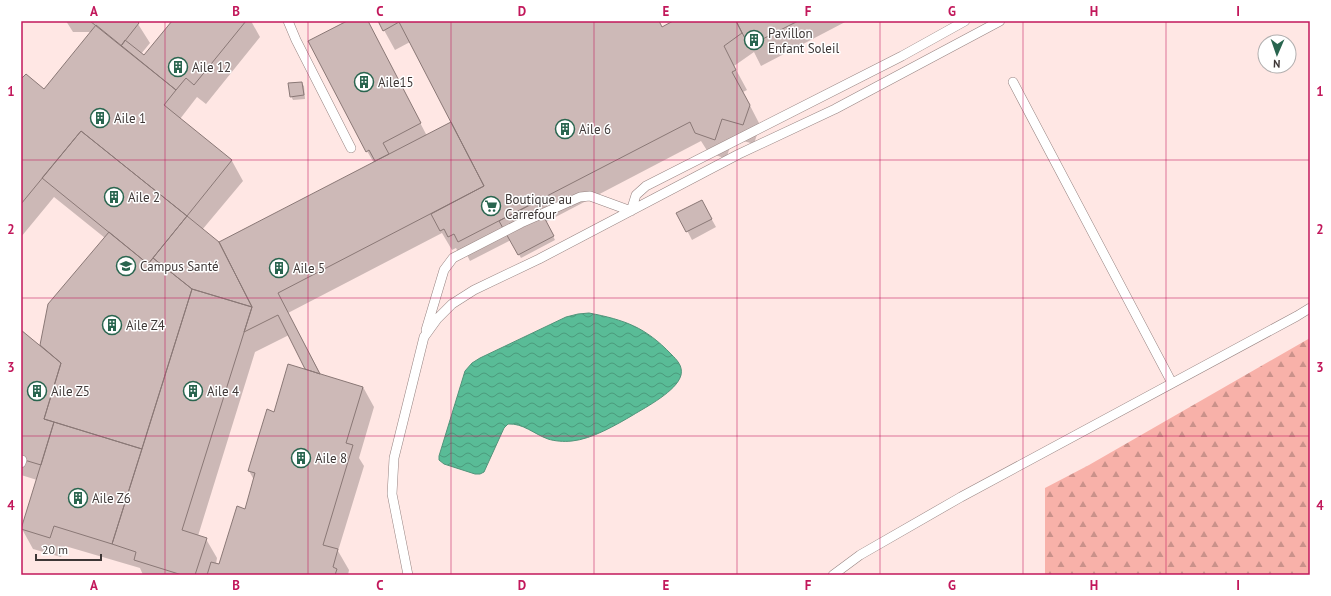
<svg xmlns="http://www.w3.org/2000/svg" width="1331" height="596" viewBox="0 0 1331 596" font-family="'PT Sans',sans-serif">
	<defs>
		<pattern id="forest-firs" width="22" height="20" patternUnits="userSpaceOnUse"><rect width="22" height="20" fill="#f8b1a9"/><path d="M5 1l3.5 6h-7zM16 11l3.5 6h-7z" fill="#ca918a"/></pattern>
		<pattern id="water-waves" width="16" height="10" patternUnits="userSpaceOnUse"><rect width="16" height="10" fill="#59bc97"/><path d="M0 5q4-4 8 0t8 0" fill="none" stroke="#4b9a7c"/></pattern>
	</defs>
	<rect width="100%" height="100%" fill="#fef6f5"/>
	<path fill="#ffe7e4" fill-rule="evenodd" d="M21 21H1310V575H21ZM1265 42H1289V66H1265Z"/>
	<path fill="url(#forest-firs)" d="M1310 338V575H1045V488L1089 465Z"/>
	<path fill="url(#water-waves)" stroke="#51947a" d="M589 313C625 320 645 327 671 354 677 360 683 366 681 375 677 391 646 407 633 415 616 425 592 439 572 441 564 442 554 441 548 439 534 434 523 423 508 424L504 428 484 472 480 474H475L444 464 439 460V456L465 371 472 363 480 358 566 317 578 314Z"/>
	<path fill="#0003" fill-rule="evenodd" d="M66 21H135L138 24 150 43 141 54 144 57 173 21H251L260 37 206 104 197 97 180 119 232 161 243 181 202 230 219 244 374 163 367 151 349 21H367L427 136 453 122 410 42 395 50 379 21H659L662 28 675 21H847L761 66 754 52 734 66 747 90 743 92 760 125 754 144 733 138 726 159 708 152 701 141 546 222 555 240 521 258 511 240 470 261 466 253 460 256 456 248 452 250 442 233 288 313 321 375 363 387 374 407 359 458 364 466 338 551 349 570 348 575H143L140 568 65 546 61 557 33 549 22 529 37 480 21 475V331L41 347 49 304 105 238 54 197 21 237V81L45 90 92 32H73ZM289 335 306 370 275 413 249 471 254 480 246 510 220 565 216 564 217 558 206 539 198 536 255 352Z
		M301 83 304 86 305 99 293 100 291 96Z
		M706 209 716 227 692 240 678 213Z"/>
	<path fill="#cdb9b7" stroke="#8a7876" d="M90 21H137L139 23 121 46Z
		M172 21H246L194 85 186 78 176 90 121 46 125 40 144 55Z
		M347 21H368L421 123 383 143 389 154 375 161 369 150 366 152 308 41Z
		M378 21H659L662 27 673 21H736L742 33 724 46 736 70 732 72 750 105 743 125 722 119 715 140 695 133 690 122 458 242 454 234 448 237 444 229 440 231 431 214 484 186 399 22 383 31Z
		M736 21H798L749 46Z
		M96 25 176 90 164 105 232 160 187 216 81 131 21 204V79L26 74 44 89Z
		M302 82 304 95 290 97 288 83Z
		M451 122 484 186 278 293 320 374 305 369 278 315 244 332 252 307 219 242Z
		M81 131 187 216 148 264 42 178Z
		M702 200 712 219 686 232 676 213Z
		M536 202 554 236 518 255 499 221Z
		M187 216 219 242 252 307 192 289 153 258Z
		M109 232 148 264 153 258 192 289 142 449 44 419 61 363 40 345 48 304Z
		M192 289 252 307 182 530 207 538 195 575H182L134 560 136 552 112 544Z
		M21 330 61 363 44 419 54 422 41 465 21 459Z
		M288 364 363 387 346 443 353 445 323 545 338 549 333 567 337 569 335 575H207L211 562 219 564 237 506 245 509 255 473 248 471 267 409 274 412Z
		M54 422 142 449 112 544 54 526 50 538 21 529Z"/>
	<g fill="none" stroke-linecap="round" stroke-linejoin="round">
		<g stroke="#978482" stroke-width="10">
			<path id="service" d="M288 21 296 40 351 148
				M1013 82 1172 383
				M631 211 636 195 646 186 902 56 965 21
				M426 330 444 270 453 258 521 223 580 197 590 196 631 211
				M21 463 22 460
				M408 575 392 494 394 458 424 337 437 319 452 304 474 290 539 259 739 154 835 109 1000 21
				M833 575 860 555 961 497 1297 316 1310 308"/>
		</g>
		<use href="#service" stroke="#fff" stroke-width="9"/>
	</g>
	<path fill="none" stroke="#c2185b" stroke-width="1" stroke-opacity="0.55" d="M165 21V575M308 21V575M451 21V575M594 21V575M737 21V575M880 21V575M1023 21V575M1166 21V575M21 160H1310M21 298H1310M21 436H1310"/>
	<defs>
		<g id="building-ring" transform="scale(1)"><circle r="9.5" fill="#fff" stroke="#29654f" stroke-width="1.5"/><path d="M-4-6H4V6H1V3H-1V6H-4ZM-2.5-4.3h1.7v1.8h-1.7ZM.8-4.3h1.7v1.8H.8ZM-2.5-1h1.7V.8h-1.7ZM.8-1h1.7V.8H.8Z" fill="#29654f"/></g>
		<g id="supermarket-ring" transform="scale(1)"><circle r="9.5" fill="#fff" stroke="#29654f" stroke-width="1.5"/><path d="M-6-5.5h2.5l.6 2H6L4.5 2H-2.5L-4.4-4H-6ZM-1.5 3.2a1.3 1.3 0 1 0 .1 0ZM3 3.2a1.3 1.3 0 1 0 .1 0Z" fill="#29654f"/></g>
		<g id="university-ring" transform="scale(1)"><circle r="9.5" fill="#fff" stroke="#29654f" stroke-width="1.5"/><path d="M0-5L7-2L0 1L-7-2ZM-4 1L0 2.5L4 1V4Q0 6-4 4Z" fill="#29654f"/></g>
	</defs>
	<g fill-rule="evenodd">
		<use href="#building-ring" x="754" y="40"/>
		<use href="#building-ring" x="178" y="67"/>
		<use href="#building-ring" x="364" y="82"/>
		<use href="#building-ring" x="100" y="118"/>
		<use href="#building-ring" x="565" y="129"/>
		<use href="#building-ring" x="114" y="197"/>
		<use href="#supermarket-ring" x="491" y="206"/>
		<use href="#university-ring" x="126" y="266"/>
		<use href="#building-ring" x="279" y="268"/>
		<use href="#building-ring" x="112" y="325"/>
		<use href="#building-ring" x="37" y="391"/>
		<use href="#building-ring" x="193" y="391"/>
		<use href="#building-ring" x="301" y="458"/>
		<use href="#building-ring" x="78" y="498"/>
	</g>
	<g text-anchor="middle" stroke-width="3" stroke-linejoin="round" paint-order="stroke">
		<g font-size="13" fill="#3e3736" stroke="#fff" text-anchor="start">
			<text x="768" y="38">Pavillon<tspan x="768" dy="15">Enfant Soleil</tspan></text>
			<text x="192" y="72">Aile 12</text>
			<text x="378" y="87">Aile15</text>
			<text x="114" y="123">Aile 1</text>
			<text x="579" y="134">Aile 6</text>
			<text x="128" y="202">Aile 2</text>
			<text x="505" y="204">Boutique au<tspan x="505" dy="15">Carrefour</tspan></text>
			<text x="140" y="271">Campus Santé</text>
			<text x="293" y="273">Aile 5</text>
			<text x="126" y="330">Aile Z4</text>
			<text x="51" y="396">Aile Z5</text>
			<text x="207" y="396">Aile 4</text>
			<text x="315" y="463">Aile 8</text>
			<text x="92" y="503">Aile Z6</text>
		</g>
	</g>
	<rect width="1331" height="596" fill="none" stroke="#ffffff" stroke-width="44"/>
	<g transform="translate(1277 54) rotate(182)"><circle r="19" fill="#ffffff" stroke="#b2afaf"/>
	<path d="M0-3L7 15L0 10L-7 15Z" fill="#29654f"/>
	<text y="-6" font-size="11" font-weight="bold" text-anchor="middle" fill="#3e3736">N</text>
	</g>
	<path d="M36 554v6h65v-6" fill="none" stroke="#3e3736" stroke-width="2"/>
	<text x="42" y="554" font-size="12" fill="#3e3736" stroke="#ffffff" stroke-width="3" paint-order="stroke">20 m</text>
	<rect x="22" y="22" width="1287" height="552" fill="none" stroke="#c2185b" stroke-width="1.5"/>
	<g font-size="13" text-anchor="middle" font-weight="bold" fill="#c2185b">
		<text x="94" y="16">A</text>
		<text x="236" y="16">B</text>
		<text x="380" y="16">C</text>
		<text x="522" y="16">D</text>
		<text x="666" y="16">E</text>
		<text x="808" y="16">F</text>
		<text x="952" y="16">G</text>
		<text x="1094" y="16">H</text>
		<text x="1238" y="16">I</text>
		<text x="11" y="96">1</text>
		<text x="1320" y="96">1</text>
		<text x="11" y="234">2</text>
		<text x="1320" y="234">2</text>
		<text x="11" y="372">3</text>
		<text x="1320" y="372">3</text>
		<text x="11" y="510">4</text>
		<text x="1320" y="510">4</text>
		<text x="94" y="590">A</text>
		<text x="236" y="590">B</text>
		<text x="380" y="590">C</text>
		<text x="522" y="590">D</text>
		<text x="666" y="590">E</text>
		<text x="808" y="590">F</text>
		<text x="952" y="590">G</text>
		<text x="1094" y="590">H</text>
		<text x="1238" y="590">I</text>
	</g>
</svg>
